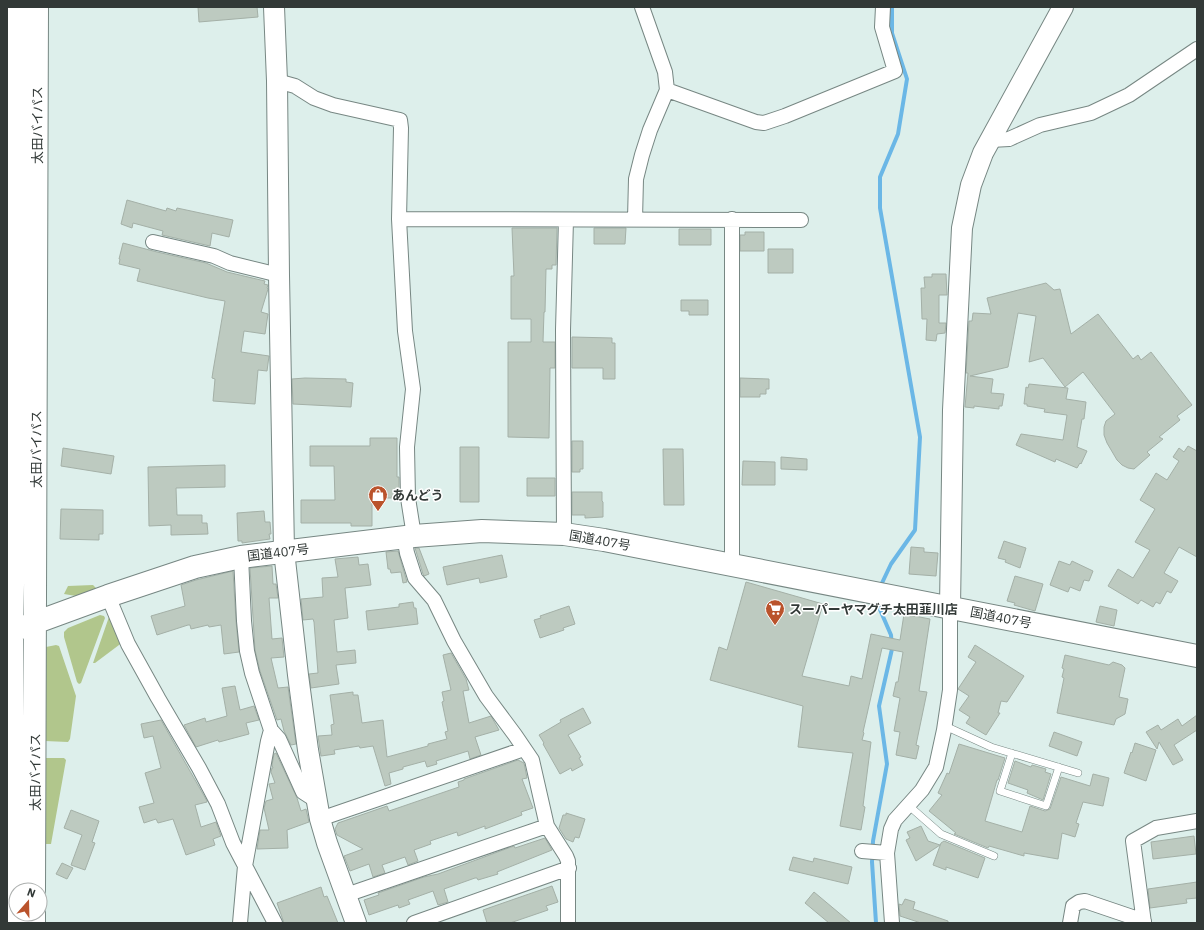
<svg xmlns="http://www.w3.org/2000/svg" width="1204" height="930" viewBox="0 0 1204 930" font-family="'IBM Plex Sans','Noto Sans JP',sans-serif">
	<rect width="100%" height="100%" fill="#ddefeb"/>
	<path fill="#b1c68c" d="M93 585 96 588 95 590 76 596 64 594 68 586Z
		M110 614 123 642 95 663H93Z
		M100 615 104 616 105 618 81 683 79 684 77 682 64 637V632L68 628Z
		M56 645 59 646 76 696 70 739 68 742 45 741 46 647Z
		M45 758H64L66 760 51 844H44Z"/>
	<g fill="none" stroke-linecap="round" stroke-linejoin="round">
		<path stroke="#6bb7e6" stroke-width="4" d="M882 583 891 564 915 530 920 437 880 208V177L898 134 907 79 892 33V7
			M876 923 872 862 873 841 887 764 879 706 892 649 891 635 878 605"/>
	</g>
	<path fill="#bdcac0" stroke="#a4b0a7" d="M198 7H257L258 17 199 22Z
		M127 200 166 211 167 208 176 211 177 208 233 220 229 237 212 233 210 246 162 235 163 231 133 223 132 228 121 224Z
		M512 228H557L556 265H552V269H546L545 312H544L543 342H555V368H550L549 438 508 437V342H531V319H511V276H514Z
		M594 228H626L625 244H594Z
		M679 229H711V245H679Z
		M745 232H764V251H740V235H745Z
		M123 243 157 252 206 263 227 272 265 281 264 284 268 285 267 288 268 289 261 312 268 314 265 334 244 331 241 352 269 356 267 371 258 370 255 404 213 401 215 379 212 378 213 371 225 301 208 298 137 281 140 269 119 264 120 259H119Z
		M768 249H793V273H768Z
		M932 274H946L947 295H939V323H946L945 333 937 334 936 341 926 340 927 319H922L921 288H925L924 277H932Z
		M1046 283 1054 290 1060 289 1071 334 1098 314 1133 359 1138 355 1141 360 1151 352 1192 405 1177 416 1180 420 1159 437 1163 439 1147 452 1150 455 1134 469 1128 468 1122 465 1117 460 1107 443 1104 435V427L1106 421 1115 414 1083 372 1065 387 1043 358 1029 362 1036 316 1018 313 1008 367 970 376 993 379 991 393 1004 394 1002 406H999V409L974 406V408L965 407 968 373H966L969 321H972L973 313 991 314 987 298Z
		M681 300H708V315H689V311H681Z
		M572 337 612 338V343H615V379H603V368H572Z
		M305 378 346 379V382L353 383 351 407 293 404 292 379Z
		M740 378 769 379V389H766V394H760V397H740Z
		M1029 384 1068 388 1066 399 1086 402 1084 419H1082L1077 447 1087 451 1081 464 1080 463 1077 468 1056 459 1055 462 1016 445 1021 434 1063 440 1067 415 1044 412 1045 409 1027 406V404H1024L1026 387 1028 388Z
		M370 438H397V477H399V496H392V498H372V526H351V523H301V500H335L334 466H310V446H370Z
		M572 441H583V469H580V472H572Z
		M1188 446 1197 451V557L1179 547 1164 573 1178 581 1171 593 1167 591 1160 604 1156 602 1153 607 1141 600 1138 604 1108 586 1118 569 1133 578 1150 550 1135 542 1155 509 1140 500 1156 473 1167 480 1179 461 1173 457 1179 448 1184 452Z
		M460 447H479V502H460Z
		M63 448 114 456 111 474 61 466Z
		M663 449H683L684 505H664Z
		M781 457 807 459V470L781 469Z
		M743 461 775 462V485H742Z
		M225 465V487L176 488 177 515H202V523H207L208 534 171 535V525L149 526 148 467Z
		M527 478H555V496H527Z
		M572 492H602V501L603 502V517L585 518V515H572Z
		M61 509 103 510V534H99V540L60 539Z
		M264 511 265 522H270L271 534H269L270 539 242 543V541H238L237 513Z
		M1004 541 1026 548 1020 568 1005 562 1006 560 998 558Z
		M911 547 924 548V552L938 553 936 576 909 574Z
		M415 548H419L429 574 424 576 423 574Z
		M398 551 407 582 403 583 401 572 391 573 390 569H388L386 552Z
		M502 555 507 577 480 583 479 578 447 585 443 567Z
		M358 557 359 565 368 564 371 585 345 588 348 618 334 620 337 652 355 650 356 663 336 665 339 684 311 688 309 674 318 673 314 622 313 619 303 620 301 599 323 597 322 578 338 577 335 559Z
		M1059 561 1070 565 1072 561 1093 571 1089 581 1084 580 1080 591 1070 587 1068 592 1050 585Z
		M272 566 273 584H276L278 598H269L272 639 282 638 284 657 271 658 278 688 288 687 296 744 291 745 284 731 281 719 277 720 260 671 255 650 250 568Z
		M233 571 236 621 239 652 224 654 221 625 209 627 208 625 191 629 190 625H188L157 635 151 616 185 606 181 585 196 580Z
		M1015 576 1043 584 1035 611 1014 605 1015 603 1007 601Z
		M746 582 823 604 802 676 849 686 851 676 862 679 871 634 900 640 904 614 930 619 919 691 927 692 916 745 919 746 916 759 896 755 900 732 894 731 900 698 893 696 896 682H898L903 652 882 648 863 732 864 733 862 740 871 742 863 806 865 807 861 830 840 826 853 753 798 747 803 706 710 680 719 647 727 650Z
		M413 602 414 608H416L418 624 368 630 366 611 399 607V604Z
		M569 606 575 624 563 628 564 630 540 638 534 620 541 618 540 616Z
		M1100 606 1117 610 1114 626 1096 622Z
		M975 645 1024 676 1007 702 1001 701 998 713H1000L986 735 966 723 970 717 959 710 969 696 958 689 976 662 968 657Z
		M451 653 466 679 469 690 463 691 469 723 491 716 499 730 475 737 481 755 470 759 468 751 436 761 437 764 427 767 425 761 403 767V769L389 773 391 784 385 786 373 746 360 748 359 746 334 750 335 754 321 756 318 736 332 735 331 725 334 724 330 695 353 692V695H358L362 723 383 720 387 757 428 746V744L447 739 445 732 448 731 442 702 444 701 442 692 451 690 443 655Z
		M1065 655 1109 665 1113 662 1122 665 1125 668 1119 697 1128 699 1125 714 1116 719 1114 725 1057 713 1064 678 1062 677 1064 669 1062 668Z
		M235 686 240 710 254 706 259 720 246 723 249 734 219 742 218 740 196 747 184 725 205 718 206 722 227 716 222 688Z
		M583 708 591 723 568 735 581 757 579 758 583 765 572 771 571 768 560 774 543 744 544 743 539 735 561 722 560 720Z
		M1197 715V730L1174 745 1183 760 1173 765 1159 742 1157 749 1146 732 1158 725 1161 730 1178 719 1182 726Z
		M161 720 207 801V802L195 805 201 827 216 822 221 836 213 839 215 845 186 855 173 819 158 823 156 819 144 823 139 807 154 803 145 773 161 768 153 736 144 738 141 724Z
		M1054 732 1082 742 1077 756 1049 746Z
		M1135 743 1156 750 1146 781 1124 773 1131 752 1132 753Z
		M959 744 1005 758 998 780H997L985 821 1022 832 1030 806 1045 811 1050 809 1061 777 1090 786 1093 774 1109 778 1103 806 1083 802 1076 823 1079 824 1075 837 1062 833 1058 859 1024 853V856L989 846 988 848 954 834 956 833 929 811 942 795 938 793 947 773 949 774Z
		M276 753 297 798 301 811 306 809 309 822 287 830 288 848 257 849 260 830H269L264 808 266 801 273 799 269 784 275 783 271 772 272 768H273L272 765 274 754Z
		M518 760 524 763 527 778 522 779 533 808 521 812 522 815 485 829V826L458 836 457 832 430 841 431 844 414 850 418 861 408 865 405 857 382 865 385 873 373 877 369 864 350 871 344 856 363 849 337 835 335 829 338 823 387 806 389 811 459 787 458 782 464 780V779Z
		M1015 761 1031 767 1032 765 1046 769 1045 772 1051 774 1043 800 1027 793 1028 790 1008 783Z
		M71 810 99 821 92 842 95 843 85 870 71 865 82 835 64 828Z
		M566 813 585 819 579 838 575 837 573 842 566 839 559 828 563 815H566Z
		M921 826 928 841 940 845 916 861 906 840 910 838 907 832Z
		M1194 836 1196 854 1153 859 1151 842Z
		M545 838 552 850 497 872 498 874 478 880 477 878H475L444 889 448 902 438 905 433 891 408 900 410 904 399 908 398 905 369 915 364 900 379 895 378 893 424 877 438 874 514 846 515 848Z
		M944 841 985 858 978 878 946 867V870L933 865 941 843Z
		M793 857 813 862 814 858 852 867 848 884 789 870Z
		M62 863 73 868 67 879 56 874Z
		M1197 882V898L1186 899 1187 903 1150 908 1148 889Z
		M552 886 558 902 546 906 548 910 510 923H487L483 910Z
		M321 887 324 897 327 896 338 923H284L277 903Z
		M814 892 851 923H829L805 903Z
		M905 899 915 902 913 909 948 921V923H921L900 916 899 904 902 905Z"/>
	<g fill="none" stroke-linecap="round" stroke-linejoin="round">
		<g stroke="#778783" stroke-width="8">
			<path id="lane" d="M945 726 991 747 1078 773
				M1012 753 1000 791 1046 806 1059 767
				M908 805 941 834 994 856"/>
		</g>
		<g stroke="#778783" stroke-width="16">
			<path id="street" d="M277 81 295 86 314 98 333 105 400 120 401 128 399 219 405 331 413 389 407 447 408 498 414 536
				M667 90 756 122 764 123 785 116 895 71 882 27 883 7
				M991 140 1009 139 1040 125 1091 113 1129 95 1197 49
				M399 219 801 220
				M635 219 636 179 642 155 650 130 667 90 665 72 642 7
				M153 242 214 256 230 263 279 275
				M564 534 563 330 566 220
				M404 537 407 553 415 578 434 600 454 641 486 696 515 735 532 760 547 826 566 856 568 861V923
				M732 566V219
				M108 596 128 644 158 698 199 768 218 804 233 843 275 923
				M271 730 279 739 303 792 317 801
				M320 819 524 749
				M862 851 887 853
				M346 895 547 826
				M240 923 245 866 268 741 271 730 252 673 247 651 244 621 241 557
				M414 923 569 868
				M892 923 887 853 891 829 895 820 922 790 936 767 944 730 950 690V607
				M1070 923 1073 906 1079 902 1085 901 1144 921
				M1144 923 1133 841 1156 828 1197 821"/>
		</g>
		<g stroke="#778783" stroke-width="22">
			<path id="secondary" d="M274 7 277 81 279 275 284 551 298 675 308 750 320 819 327 843 356 923
				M950 607 953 410 962 228 971 185 983 153 1063 7"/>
		</g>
		<g stroke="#778783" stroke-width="24">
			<path id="highway" d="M7 633 108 596 195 567 241 557 414 536 482 531 564 534 604 540 1197 656
				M34 890 37 7
				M14 923 12 631 17 400 18 7
				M34 923V914"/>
		</g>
		<use href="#lane" stroke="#fff" stroke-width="7"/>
		<use href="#street" stroke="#fff" stroke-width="14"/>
		<use href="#secondary" stroke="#fff" stroke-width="20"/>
		<use href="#highway" stroke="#fff" stroke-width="22"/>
	</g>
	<defs>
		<g id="shop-pin" transform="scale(1)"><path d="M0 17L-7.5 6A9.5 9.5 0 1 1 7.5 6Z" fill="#ba532c" stroke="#fff"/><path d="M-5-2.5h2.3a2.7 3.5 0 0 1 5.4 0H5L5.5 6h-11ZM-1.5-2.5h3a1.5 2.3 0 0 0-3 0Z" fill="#fff"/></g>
		<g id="supermarket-pin" transform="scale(1)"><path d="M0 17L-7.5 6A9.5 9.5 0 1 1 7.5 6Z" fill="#ba532c" stroke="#fff"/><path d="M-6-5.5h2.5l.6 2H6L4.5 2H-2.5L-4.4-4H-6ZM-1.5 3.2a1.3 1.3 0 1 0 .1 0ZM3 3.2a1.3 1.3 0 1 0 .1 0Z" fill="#fff"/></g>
	</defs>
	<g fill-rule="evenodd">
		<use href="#shop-pin" x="378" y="495"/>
		<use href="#supermarket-pin" x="775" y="609"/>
	</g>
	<g text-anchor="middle" stroke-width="3" stroke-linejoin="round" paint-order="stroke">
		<g font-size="13" fill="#323937" stroke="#fff">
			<text transform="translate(37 125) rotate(-90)" y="5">太田バイパス</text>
			<text transform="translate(36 449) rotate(-90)" y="5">太田バイパス</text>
			<text transform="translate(600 540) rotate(10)" y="5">国道407号</text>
			<text transform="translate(278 552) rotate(-7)" y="5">国道407号</text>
			<text transform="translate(1001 617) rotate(11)" y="5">国道407号</text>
			<text transform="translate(35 772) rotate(-90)" y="5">太田バイパス</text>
		</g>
		<g font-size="13" font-weight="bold" fill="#323937" stroke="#fff" text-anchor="start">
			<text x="392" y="500">あんどう</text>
			<text x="789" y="614">スーパーヤマグチ太田韮川店</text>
		</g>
	</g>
	<rect width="1204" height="930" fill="none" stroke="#323937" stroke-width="16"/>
	<g transform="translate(28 902) rotate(20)"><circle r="19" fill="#ffffff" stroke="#adb0af"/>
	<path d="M0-3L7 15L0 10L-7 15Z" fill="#ba532c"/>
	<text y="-6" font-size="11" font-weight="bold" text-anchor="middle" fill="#323937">N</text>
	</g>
</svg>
